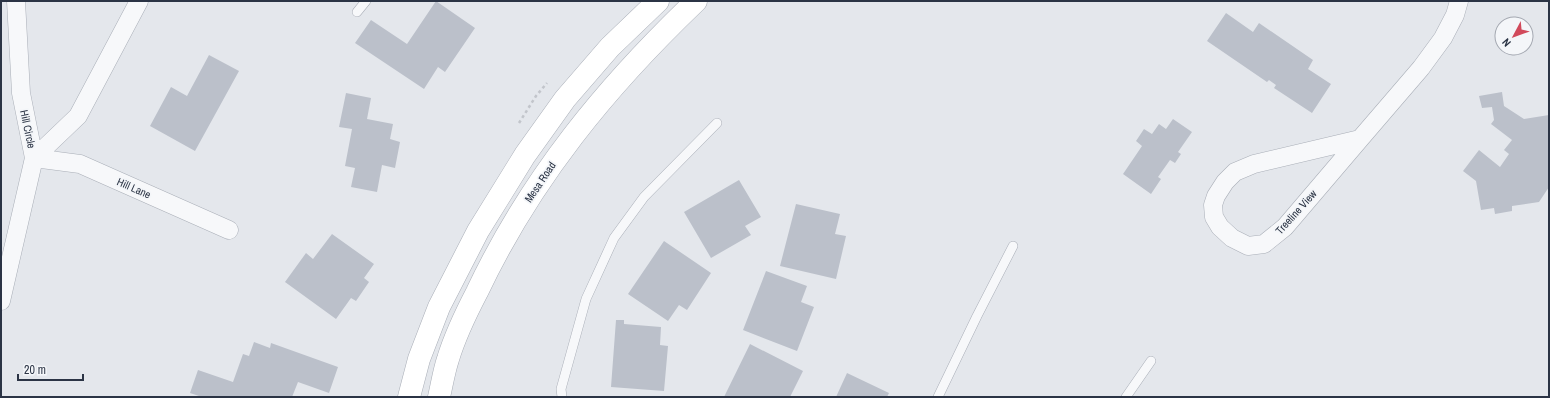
<svg xmlns="http://www.w3.org/2000/svg" width="1550" height="398" viewBox="0 0 1550 398" font-family="'Archivo Narrow',sans-serif">
	<rect width="100%" height="100%" fill="#e4e7ec"/>
	<path fill="#bbc0ca" d="M436 1 475 28 445 72 438 67 424 89 355 43 371 20 407 44Z
		M1226 13 1253 32 1259 23 1313 60 1308 69 1331 84 1312 113 1274 88 1276 85 1269 80 1267 82 1207 41Z
		M209 55 239 71 195 151 150 126 171 87 187 96Z
		M1502 92 1504 106 1524 119 1549 115V187L1539 202 1512 206V211L1495 214 1494 208 1481 210 1476 181 1463 171 1479 150 1500 167 1509 154 1504 150 1512 140 1491 124 1494 120 1492 107 1482 108 1479 96Z
		M346 93 371 98 367 119 393 124 390 139 400 142 395 168 382 165 377 192 351 187 355 168 345 166 352 129 339 127Z
		M1173 119 1192 132 1178 152 1181 154 1175 163 1170 160 1158 177 1161 179 1151 194 1123 174 1142 146 1136 141 1144 129 1152 134 1159 124 1166 129Z
		M739 180 761 217 745 226 751 235 711 258 684 212Z
		M796 204 840 214 835 234 846 236 836 279 780 266Z
		M332 234 374 264 364 278 369 282 356 301 351 298 336 319 285 282 306 253 313 259Z
		M664 241 711 273 687 310 679 305 668 321 628 294Z
		M766 271 807 286 801 302 814 307 797 351 743 330Z
		M616 320H624V324L661 327 660 345 668 346 664 391 611 387Z
		M254 342 270 348 271 343 338 367 329 393 298 382 292 397H202L190 393 198 370 233 382 243 354 249 356Z
		M750 344 803 371 790 397H724Z
		M847 373 889 393 887 397H836Z"/>
	<g fill="none" stroke-linecap="round" stroke-linejoin="round">
		<g stroke="#a9aeb7" stroke-width="10">
			<path id="lane" d="M357 12 366 1
				M562 397 561 389 586 299 614 238 644 197 717 123
				M938 397 977 316 1013 246
				M1126 397 1151 361"/>
		</g>
		<g stroke="#a9aeb7" stroke-width="19">
			<path id="street" d="M1360 139 1254 164 1235 172 1225 182 1216 196 1213 205 1214 217 1220 227 1232 238 1248 246 1264 244 1285 227 1360 139 1421 68 1443 38 1455 15 1459 1
				M34 158 80 164 229 230
				M34 158 78 116 139 1
				M1 301 34 158 21 93 16 1"/>
		</g>
		<g stroke="#a9aeb7" stroke-width="23">
			<path id="secondary" d="M409 397 419 359 439 307 478 231 525 155 565 99 610 47 658 1
				M439 397C442 384 444 371 448 359 455 336 466 313 477 292 531 178 606 87 696 1"/>
		</g>
		<path stroke="#c2c5cb" stroke-width="2.5" stroke-dasharray="3 3" stroke-linecap="butt" d="M519 123 536 96 547 83"/>
		<use href="#lane" stroke="#f7f8fa" stroke-width="9"/>
		<use href="#street" stroke="#f7f8fa" stroke-width="18"/>
		<use href="#secondary" stroke="#fff" stroke-width="22"/>
	</g>
	<g text-anchor="middle" stroke-width="3.5" stroke-linejoin="round" paint-order="stroke">
		<g font-size="11" fill="#2b3445" stroke="#f4f6f9">
			<text transform="translate(28 129) rotate(78)" y="4">Hill Circle</text>
			<text transform="translate(540 182) rotate(-56)" y="4">Mesa Road</text>
			<text transform="translate(134 188) rotate(24)" y="4">Hill Lane</text>
			<text transform="translate(1296 212) rotate(-48)" y="4">Treeline View</text>
		</g>
	</g>
	<rect width="1550" height="398" fill="none" stroke="#2b3445" stroke-width="4"/>
	<g transform="translate(1514 36) rotate(229)"><circle r="19" fill="#f4f6f9" stroke="#a4a8b1"/>
	<path d="M0-3L7 15L0 10L-7 15Z" fill="#d1495b"/>
	<text y="-6" font-size="11" font-weight="bold" text-anchor="middle" fill="#2b3445">N</text>
	</g>
	<path d="M18 374v6h65v-6" fill="none" stroke="#2b3445" stroke-width="2"/>
	<text x="24" y="374" font-size="12" fill="#2b3445" stroke="#f4f6f9" stroke-width="3" paint-order="stroke">20 m</text>
</svg>
